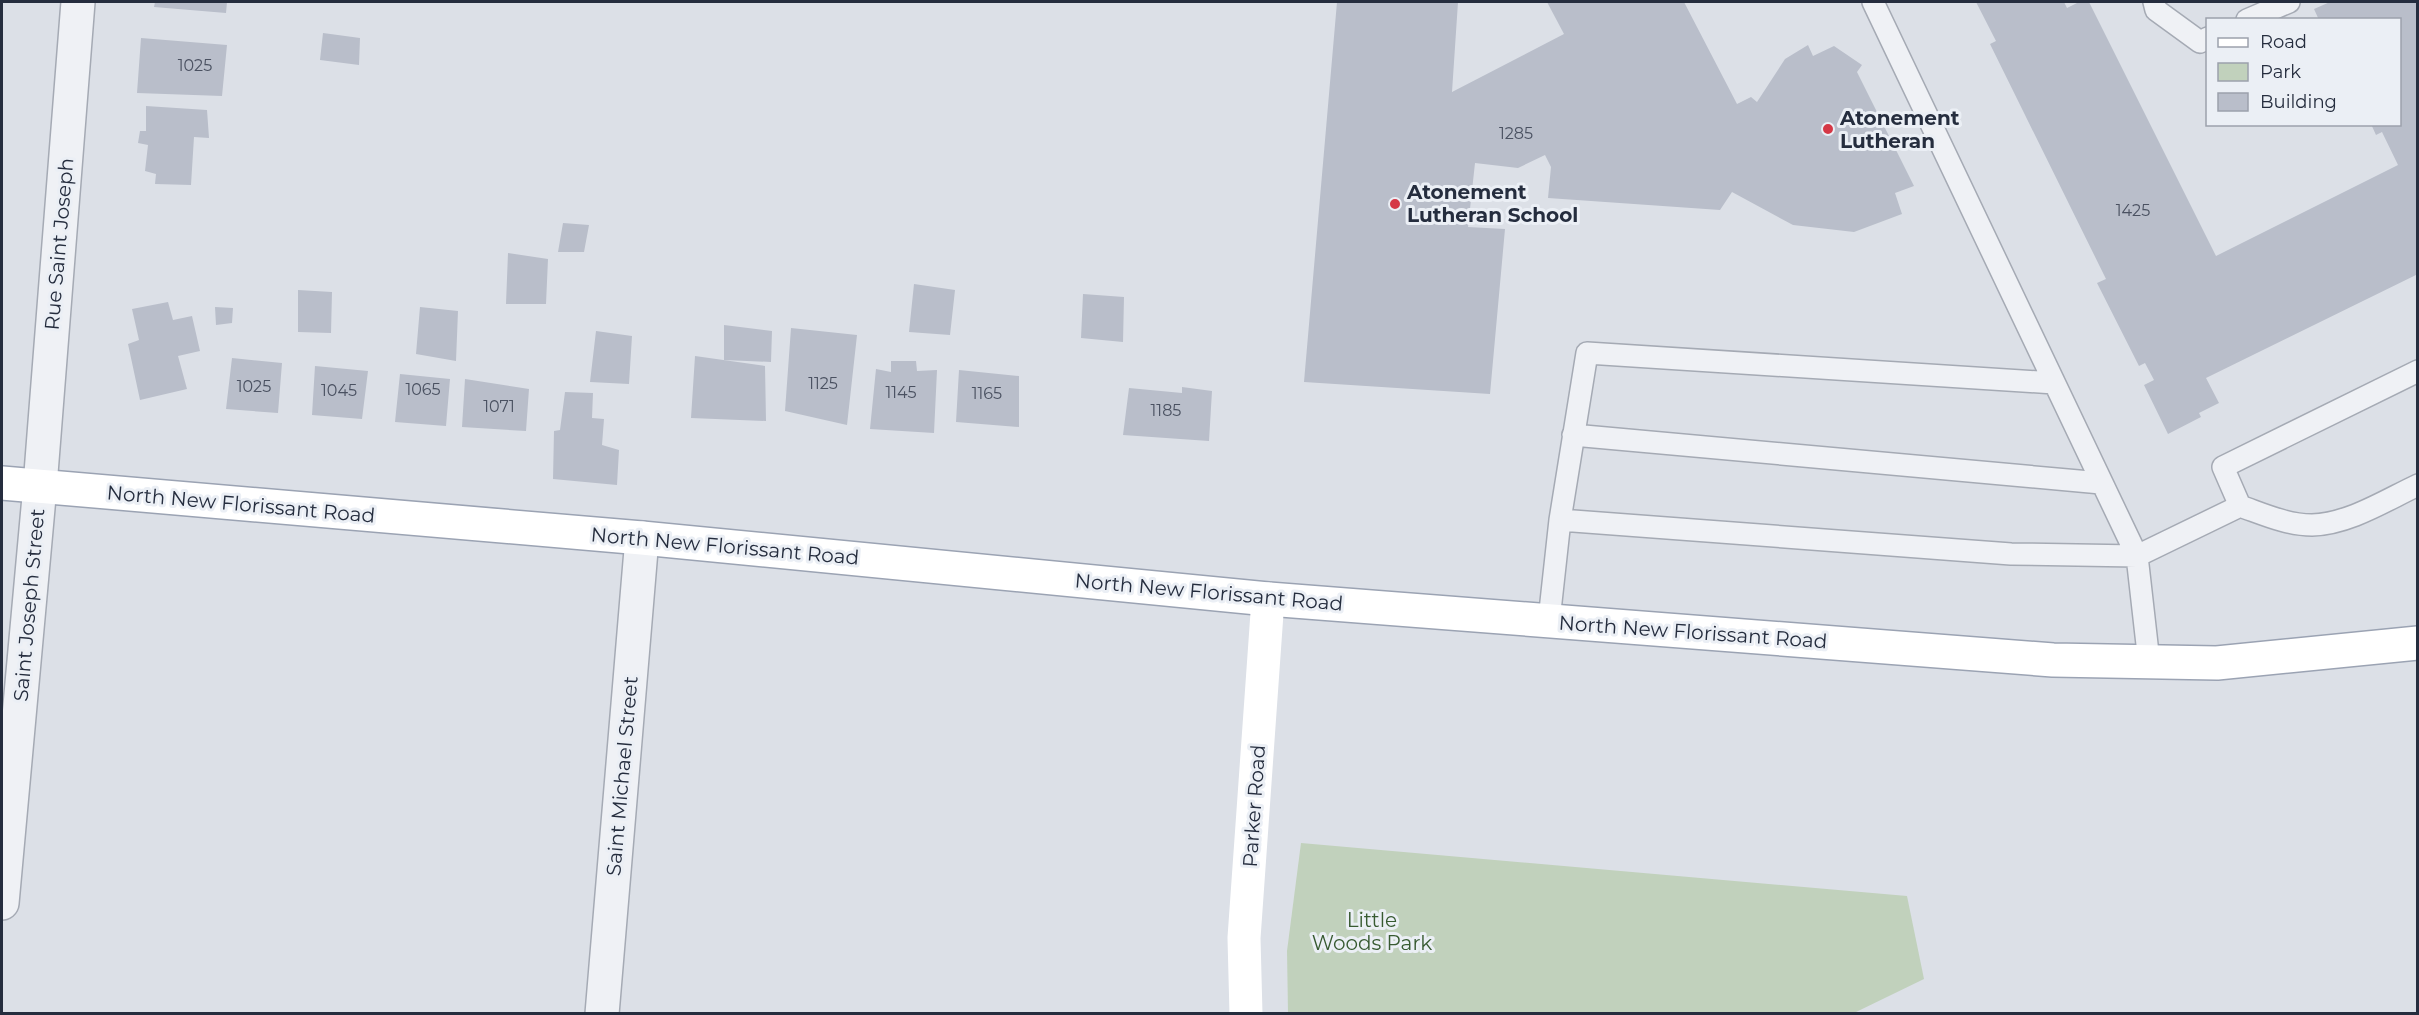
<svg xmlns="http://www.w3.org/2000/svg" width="2419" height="1015" viewBox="0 0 2419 1015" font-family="Montserrat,sans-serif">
	<rect width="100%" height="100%" fill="#dce0e7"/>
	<path fill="#c1d1bc" d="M1301 843 1907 896 1924 979 1854 1013H1288L1287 951Z"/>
	<path fill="#b9beca" d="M155 2H227L226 13 154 7Z
		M1337 2H1458L1452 92 1564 34 1547 2H1684L1737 104 1751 97 1757 102 1785 59 1808 45 1813 56 1834 46 1862 65 1857 72 1914 186 1895 193 1902 214 1854 232 1793 225 1732 192 1720 210 1548 198 1551 167 1545 155 1518 168 1475 163 1468 227 1505 229 1490 394 1304 382Z
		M1976 2H2064L2067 8 2079 2H2089L2216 256 2398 165 2382 132 2376 135 2371 124H2400V20H2319L2314 9 2330 2H2418V274L2206 378 2219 403 2199 413 2201 417 2168 434 2144 385 2154 380 2145 363 2139 366 2097 283 2106 279 1990 44 1996 41Z
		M323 33 360 38 359 65 320 60Z
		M141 38 227 45 222 96 137 93Z
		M146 106 207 110 209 138 194 137 191 185 155 184 156 174 145 171 148 145 138 143 140 131H146Z
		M563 223 589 225 584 252H558Z
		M508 253 548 259 546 304H506Z
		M914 284 955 290 950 335 909 332Z
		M298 290 332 292 331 333 298 332Z
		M1083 294 1124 297 1123 342 1081 338Z
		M168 302 173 320 192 316 200 351 178 356 187 389 140 400 128 344 139 340 132 309Z
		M215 307 233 308 232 323 216 325Z
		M420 307 458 311 456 361 416 354Z
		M724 325 772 331 771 362 724 360Z
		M791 328 857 335 847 425 785 411Z
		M596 331 632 336 629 384 590 382Z
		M695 356 765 366 766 421 691 418Z
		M232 358 282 363 278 413 226 409Z
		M891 361H916L917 371 937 370 934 433 870 429 876 369 891 372Z
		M315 366 368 371 362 419 312 415Z
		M959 370 1019 376V427L956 422Z
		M400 374 450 379 446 426 395 422Z
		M465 379 529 389 526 431 462 427Z
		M1182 387 1212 391 1209 441 1123 435 1129 388 1182 393Z
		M565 392 593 393 592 418 604 419 602 445 619 450 617 485 553 479 554 431 560 430Z"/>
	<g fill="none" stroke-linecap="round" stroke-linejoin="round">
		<g stroke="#a5aab4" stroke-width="24">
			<path id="lane" d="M1873 2 2137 556 2149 662
				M2154 2 2156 10 2200 42 2208 38
				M2247 20 2289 2
				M1573 435 2101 483
				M2240 506C2263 514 2287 525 2312 525 2349 524 2386 500 2418 485
				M1560 520 2011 554 2137 556 2240 506 2223 467 2418 371
				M1549 620 1560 520 1587 353 2054 383"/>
		</g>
		<g stroke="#a5aab4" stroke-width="36">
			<path id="street" d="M2 903 40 486 78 2
				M602 1014 642 538"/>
		</g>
		<g stroke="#9ba3b3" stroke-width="36">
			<path id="primary" d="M2 483 642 538 1268 599 2053 660 2217 663 2418 643"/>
		</g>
		<use href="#lane" stroke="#eff1f5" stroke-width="21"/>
		<use href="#street" stroke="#eff1f5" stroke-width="33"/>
		<path stroke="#fff" stroke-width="33" d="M1246 1014 1244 938 1268 599"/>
		<use href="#primary" stroke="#fff" stroke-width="33"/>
	</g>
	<g fill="#d53846" stroke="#ebeff5" stroke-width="2">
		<circle cx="1828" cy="129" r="6"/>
		<circle cx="1395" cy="204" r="6"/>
	</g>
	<g text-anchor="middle" stroke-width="6" stroke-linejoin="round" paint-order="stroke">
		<g font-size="16" fill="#4a5161">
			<text x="195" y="71">1025</text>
			<text x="1516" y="139">1285</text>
			<text x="2133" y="216">1425</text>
			<text x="823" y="389">1125</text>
			<text x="254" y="392">1025</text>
			<text x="423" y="395">1065</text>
			<text x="339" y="396">1045</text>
			<text x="901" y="398">1145</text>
			<text x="987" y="399">1165</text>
			<text x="499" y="412">1071</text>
			<text x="1166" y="416">1185</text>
		</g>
		<g font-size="20" font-weight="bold" fill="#252d3e" stroke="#ebeff5" text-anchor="start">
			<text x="1840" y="125">Atonement<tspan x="1840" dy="23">Lutheran</tspan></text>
			<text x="1407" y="199">Atonement<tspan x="1407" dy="23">Lutheran School</tspan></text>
		</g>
		<g font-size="20" fill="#252d3e" stroke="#ebeff5">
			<text transform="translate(59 244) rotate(-85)" y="7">Rue Saint Joseph</text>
			<text transform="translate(241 504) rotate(5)" y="7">North New Florissant Road</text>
			<text transform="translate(725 546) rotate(5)" y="7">North New Florissant Road</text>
			<text transform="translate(1209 592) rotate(5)" y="7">North New Florissant Road</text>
			<text transform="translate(29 605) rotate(-85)" y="7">Saint Joseph Street</text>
			<text transform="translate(1693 632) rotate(4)" y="7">North New Florissant Road</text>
			<text transform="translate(622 776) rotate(-85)" y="7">Saint Michael Street</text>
			<text transform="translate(1254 806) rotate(-86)" y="7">Parker Road</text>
		</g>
		<g font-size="20" fill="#375a31" stroke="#ebeff5">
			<text x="1372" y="927">Little<tspan x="1372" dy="23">Woods Park</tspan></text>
		</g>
	</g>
	<rect width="2419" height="1015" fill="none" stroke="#252d3e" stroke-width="6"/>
	<rect x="2206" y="18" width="195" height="108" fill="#ebeff5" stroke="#9ca1ac" stroke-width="1.5"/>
	<rect x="2218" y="38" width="30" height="9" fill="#ffffff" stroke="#9ca1ac" stroke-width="1.5"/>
	<text x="2260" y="48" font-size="18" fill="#252d3e">Road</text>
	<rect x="2218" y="63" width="30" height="18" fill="#c1d1bc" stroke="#9ca1ac" stroke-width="1.5"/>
	<text x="2260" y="78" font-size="18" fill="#252d3e">Park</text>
	<rect x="2218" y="93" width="30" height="18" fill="#b9beca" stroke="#9ca1ac" stroke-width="1.5"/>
	<text x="2260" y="108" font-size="18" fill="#252d3e">Building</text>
</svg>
